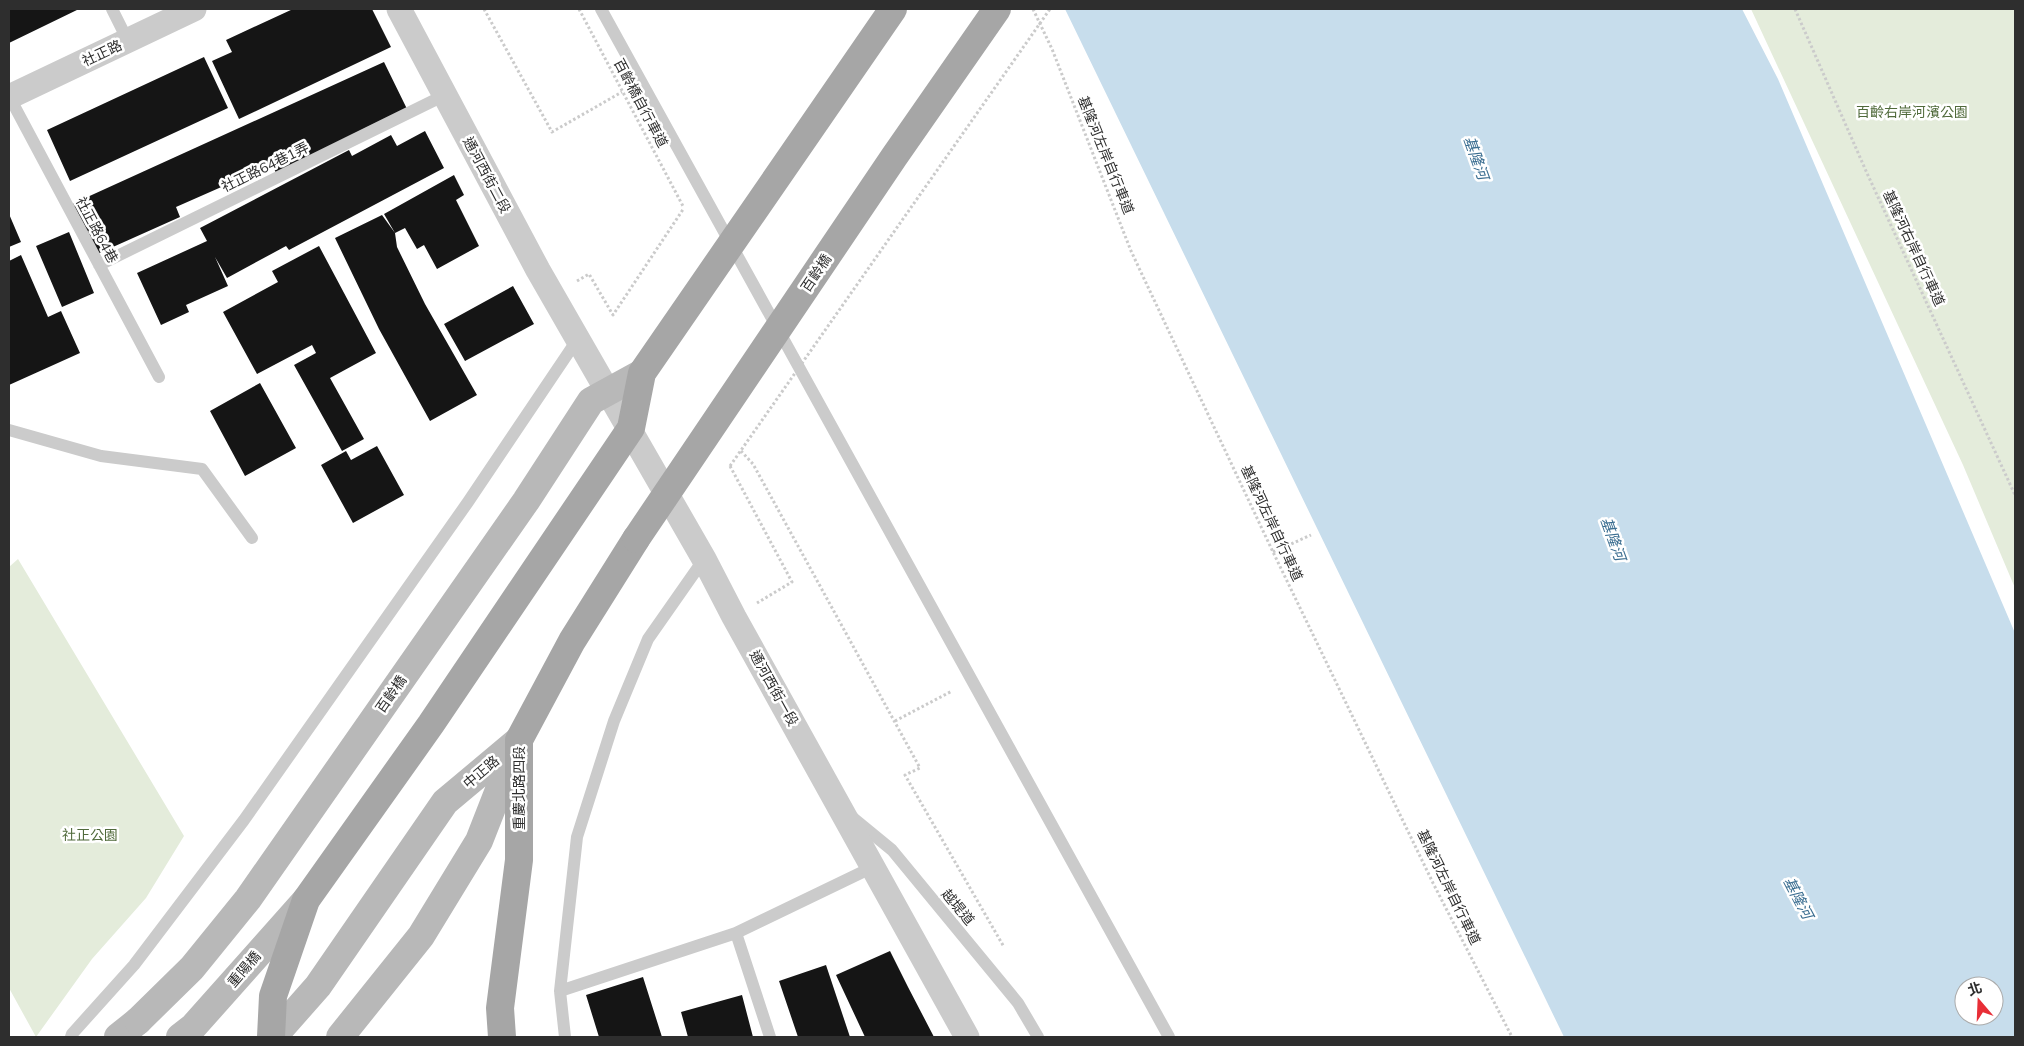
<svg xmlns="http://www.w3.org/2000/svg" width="2024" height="1046" viewBox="0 0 2024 1046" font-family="Mulish,'Noto Sans TC',sans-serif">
	<rect width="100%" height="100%" fill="#fff"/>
	<path fill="#e4ecdb" d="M1751 9H2015V588L1963 465Z
		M18 559 184 836 146 898 92 959 36 1037 9 988V567Z"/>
	<path fill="#c7ddec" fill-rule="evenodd" d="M1065 9H1742L1778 79 2015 633V1037H1564ZM1964 986H1994V1016H1964Z"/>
	<path fill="#151515" d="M9 9H79L9 43Z
		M293 9H372L391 47 239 119 212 61 232 52 226 40Z
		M204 57 228 108 70 181 47 130Z
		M384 62 408 111 276 173 268 156 271 165 176 207 180 217 95 255 72 204Z
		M425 131 444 168 289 250 286 246 227 278 215 257 228 286 186 305 189 312 161 325 137 273 207 241 200 228 349 150 352 156 391 135 397 146Z
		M454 175 464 195 456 200 479 246 437 269 424 245 417 249 405 228 395 233 397 247 425 304 477 395 430 421 379 329 335 238 382 215 395 233 384 214Z
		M9 214 21 242 9 247Z
		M69 232 94 293 62 307 36 246Z
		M319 246 376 353 330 378 364 439 342 451 294 365 316 353 312 345 257 374 223 312 278 282 272 271Z
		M21 255 48 317 61 311 80 353 9 385V261Z
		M513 286 534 324 465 361 444 324Z
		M260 383 296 448 245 476 210 411Z
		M377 446 404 495 353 523 321 465 346 451 351 460Z
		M890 951 908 987 934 1037H865L836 975Z
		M826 965 850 1037H798L779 981Z
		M643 977 662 1037H599L586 995Z
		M742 995 753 1037H688L681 1012Z"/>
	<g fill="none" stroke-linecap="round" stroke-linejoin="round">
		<path stroke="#cbcbcb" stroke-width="3" stroke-dasharray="2.5 2.5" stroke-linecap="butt" d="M484 9 552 132 622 92
			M1033 9 1052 49 1131 251 1273 552 1433 883 1512 1037
			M1795 9 1866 171 2015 495
			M577 281 589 274 613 315 684 208
			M741 451 753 464 920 768 905 775 1004 947
			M730 466 792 582 757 603
			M1273 552 1311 535
			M895 721 952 691"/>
		<path stroke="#cbcbcb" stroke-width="12" d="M112 9 128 41
			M601 9 1169 1037
			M9 96 159 377
			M99 265 445 95
			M9 430 101 456 202 469 252 538
			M853 818 892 850 1018 1003 1038 1037
			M736 933 770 1037
			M560 991 736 933 873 867
			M71 1037 72 1034 134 965 244 820 468 502 577 340
			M565 1037 560 991 577 837 614 721 648 639 704 559"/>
		<path stroke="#cbcbcb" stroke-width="25" d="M399 9 538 270 704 559 734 617 967 1037
			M9 97 194 9"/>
		<path stroke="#b8b8b8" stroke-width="28" d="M118 1037 138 1021
			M180 1037 193 1027 306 900
			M273 1037 318 986 445 802 519 740
			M340 1037 421 936 479 841 517 744"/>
		<path stroke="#a6a6a6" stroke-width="28" d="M502 1037 500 1008 519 860V740L572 641 636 539"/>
		<path stroke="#cbcbcb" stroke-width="3" stroke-dasharray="2.5 2.5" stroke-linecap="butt" d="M579 9 684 208
			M730 466 1050 9"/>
		<path stroke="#b8b8b8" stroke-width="28" d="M138 1021 192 968 248 899 526 501 591 401 642 373"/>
		<path stroke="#a6a6a6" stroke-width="28" d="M636 539 894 157 997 9
			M271 1037 273 996 306 900 431 724 631 428 642 373 893 9"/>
	</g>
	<g text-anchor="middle" stroke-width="5" stroke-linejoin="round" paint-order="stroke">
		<g font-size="14" fill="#2e2e2e" stroke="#fff">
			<text transform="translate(102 53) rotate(-25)" y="5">社正路</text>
			<text transform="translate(641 103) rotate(62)" y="5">百齡橋自行車道</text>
			<text transform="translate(1106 155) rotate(68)" y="5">基隆河左岸自行車道</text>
			<text transform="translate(265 167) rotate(-26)" y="5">社正路64巷1弄</text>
			<text transform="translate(487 175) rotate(62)" y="5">通河西街二段</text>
			<text transform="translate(97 230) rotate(62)" y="5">社正路64巷</text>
			<text transform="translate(1914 248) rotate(65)" y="5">基隆河右岸自行車道</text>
			<text transform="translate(816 273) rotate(-56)" y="5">百齡橋</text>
			<text transform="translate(1272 523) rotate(65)" y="5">基隆河左岸自行車道</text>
			<text transform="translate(774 688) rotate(61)" y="5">通河西街一段</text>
			<text transform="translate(391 694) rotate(-55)" y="5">百齡橋</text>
			<text transform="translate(481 772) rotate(-40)" y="5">中正路</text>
			<text transform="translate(519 788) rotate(-90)" y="5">重慶北路四段</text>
			<text transform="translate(1449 887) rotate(64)" y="5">基隆河左岸自行車道</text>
			<text transform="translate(958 907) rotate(50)" y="5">越堤道</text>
			<text transform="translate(244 969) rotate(-49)" y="5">重陽橋</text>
		</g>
		<g font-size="14" fill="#506a3b" stroke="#fff">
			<text x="1912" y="117">百齡右岸河濱公園</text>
			<text x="90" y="840">社正公園</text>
		</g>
		<g font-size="15" font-style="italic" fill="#3b6e91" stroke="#fff">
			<text transform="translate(1476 158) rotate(70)" y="5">基隆河</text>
			<text transform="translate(1613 539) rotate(70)" y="5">基隆河</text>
			<text transform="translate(1798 898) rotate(62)" y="5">基隆河</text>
		</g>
	</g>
	<rect width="2024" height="1046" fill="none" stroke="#2e2e2e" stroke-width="20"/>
	<g transform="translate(1979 1001) rotate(341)"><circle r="24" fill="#ffffff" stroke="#ababab"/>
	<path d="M0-4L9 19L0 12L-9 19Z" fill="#e82e37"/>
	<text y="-8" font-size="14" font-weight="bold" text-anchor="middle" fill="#2e2e2e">北</text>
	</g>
</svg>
